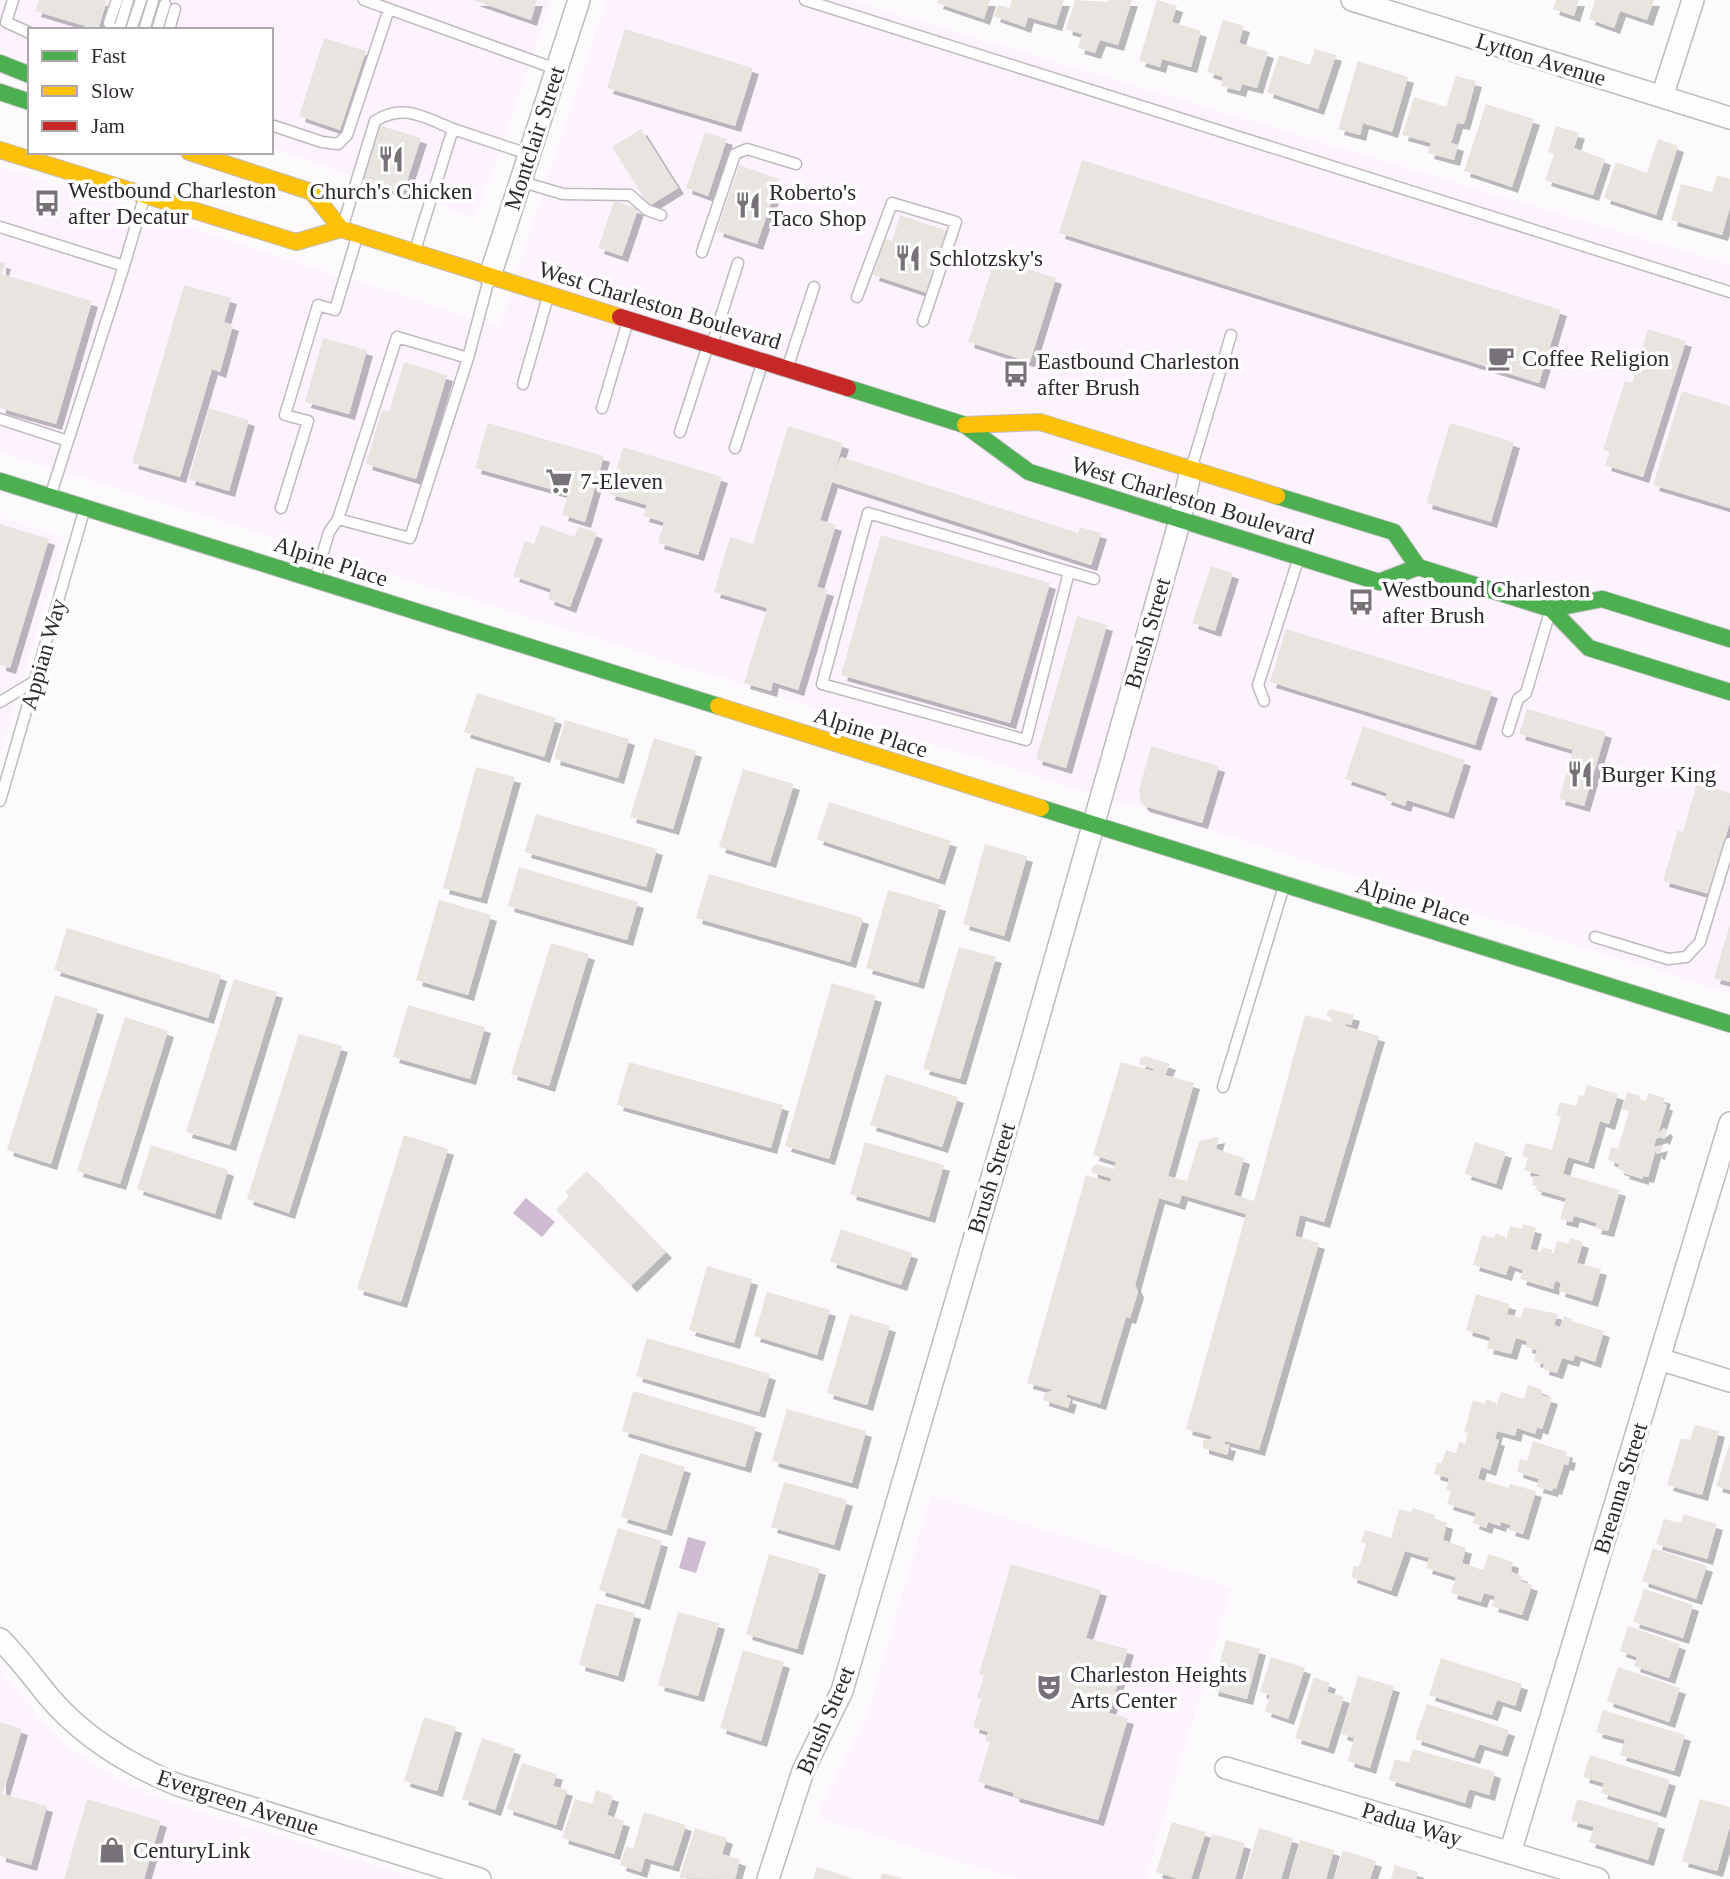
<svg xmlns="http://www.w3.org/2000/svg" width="1730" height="1879" viewBox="0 0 1730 1879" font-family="Georgia,serif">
	<defs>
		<filter id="shadow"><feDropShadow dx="6" dy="6" stdDeviation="0" flood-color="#0004"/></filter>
	</defs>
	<rect width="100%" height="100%" fill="#fcfafc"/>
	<path fill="#fdf3fe" d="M0 0H552L476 218 271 148V30H30V63L0 51Z
		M606 0H849L1730 265V993L0 452V167L499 327Z
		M0 518 64 538 0 757Z
		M931 1495 1232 1588 1146 1879H1016L820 1818V1807L862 1725 872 1699Z
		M0 1668 20 1695 52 1731 75 1752 113 1777 146 1793 178 1805 417 1879H0Z"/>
	<path fill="#cfbbd1" d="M526 1198 555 1222 542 1237 513 1213Z
		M688 1537 706 1542 696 1573 679 1568Z"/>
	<path fill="#e8e5e1" filter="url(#shadow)" d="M39 0H107L98 30H84L85 26 35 11Z
		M473 0H537L531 20Z
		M938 0H990L984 19 937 3Z
		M1012 0H1064L1056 25 1028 17 1025 27 994 16 998 5 1009 8Z
		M1075 0 1108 2V0H1132L1118 45 1100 40 1095 53 1078 48 1082 34 1066 29Z
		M1157 0 1177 6 1172 22 1201 31 1191 67 1162 59 1160 67 1139 61Z
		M1556 0H1579L1574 16 1553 9Z
		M1595 0H1654L1647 20 1620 11 1614 28 1589 19Z
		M1223 20 1244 26 1239 43 1268 52 1257 88 1242 84 1240 91 1221 86 1223 77 1207 72Z
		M625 29 753 68 735 126 607 88Z
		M324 38 366 51 340 130 299 116Z
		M1315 49 1336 55 1318 109 1267 92 1279 55 1310 65Z
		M1358 61 1408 77 1392 132 1363 123 1360 135 1338 129Z
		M1456 76 1476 81 1464 124 1457 123 1451 143 1458 145 1454 160 1428 153 1431 143 1402 135 1414 97 1446 107Z
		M1486 104 1534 119 1512 187 1464 171Z
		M379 125 421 138 403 194 361 181Z
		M1556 126 1579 133 1574 148 1605 159 1593 195 1545 180 1554 154 1548 152Z
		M641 129 678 188 649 206 612 147Z
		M705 132 727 139 708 196 686 188Z
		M1658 139 1678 146 1656 215 1604 198 1616 162 1647 173Z
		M1082 160 1561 310 1539 383 1059 233Z
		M739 165 779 179 757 244 717 231Z
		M1717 175 1730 179V207L1722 235 1671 220 1681 184 1712 192Z
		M614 201 638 209 622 256 598 248Z
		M900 215 947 231 927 293 873 275 885 239 892 241Z
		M995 259 1056 278 1030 362 968 342Z
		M0 262 5 263 2 274 92 301 56 424 0 408Z
		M184 285 231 298 224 322 233 325 220 372 212 369 180 477 132 463Z
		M1648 329 1686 341 1643 477 1605 465 1610 452 1603 450 1625 381 1632 383Z
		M323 338 367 350 349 414 305 402Z
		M404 362 447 375 416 479 366 464 382 410 389 412Z
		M1682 391 1730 406V508L1653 485Z
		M209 408 249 420 229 491 189 479Z
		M488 423 604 456 585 522 562 515 568 494 475 468Z
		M1450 423 1514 442 1491 522 1426 503Z
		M788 426 843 443 835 471 841 457 1078 533 1080 527 1101 533 1091 565 832 482 820 520 836 525 817 587 828 590 798 690 773 682 771 691 744 683 767 608 714 592 730 537 753 544Z
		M623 447 722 477 698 555 658 543 664 522 643 516 647 505 609 494Z
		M0 524 49 539 10 668 0 665Z
		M541 525 575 537 578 526 597 533 570 607 548 599 551 589 513 576 525 541 534 544Z
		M881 535 1050 583 1010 723 841 675Z
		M1211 566 1233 573 1215 631 1192 623Z
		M1077 616 1107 625 1066 768 1036 759Z
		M1286 629 1492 692 1475 745 1270 682Z
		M477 693 556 718 544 757 464 732Z
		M1527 709 1606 732 1584 806 1559 799 1573 750 1519 734Z
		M565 720 629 739 618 778 554 759Z
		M1363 726 1465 760 1448 813 1407 800 1405 806 1385 799 1387 793 1345 779Z
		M654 738 696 751 673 829 630 817Z
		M1151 746 1219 766 1202 823 1144 806 1141 803 1139 790Z
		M476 767 515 777 481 898 443 888Z
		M743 769 794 784 770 862 719 847Z
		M1697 783 1730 793V822L1709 894 1663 881 1678 830 1683 832Z
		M829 802 951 841 939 879 817 839Z
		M536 814 657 849 646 887 525 852Z
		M985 844 1027 856 1004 936 963 924Z
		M519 867 638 902 627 940 508 906Z
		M709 874 863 918 850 962 696 918Z
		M888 890 940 905 918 983 866 968Z
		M439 900 491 915 468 995 416 980Z
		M1730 924V982L1714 978Z
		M67 928 221 975 208 1018 54 970Z
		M551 943 589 954 549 1086 511 1074Z
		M959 947 996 957 960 1079 923 1069Z
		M234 979 277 992 230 1145 186 1132Z
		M832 983 876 996 829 1159 785 1146Z
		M55 995 98 1009 51 1164 7 1150Z
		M408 1005 485 1027 470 1079 393 1057Z
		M1330 1009 1354 1015 1351 1025 1346 1024 1345 1026 1379 1036 1324 1222 1300 1215 1295 1236 1319 1243 1259 1450 1225 1441V1444L1230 1445 1227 1455 1203 1448V1440L1211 1439 1212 1436 1186 1429 1246 1214 1182 1195 1179 1204 1159 1198 1135 1285 1138 1292 1130 1318 1126 1317 1100 1404 1067 1394 1066 1397 1071 1399 1068 1408 1043 1400 1044 1394 1053 1390 1027 1383 1086 1175 1110 1182 1111 1178 1093 1173 1091 1169 1096 1164 1114 1169 1116 1162 1093 1155 1121 1062 1153 1071 1154 1069 1139 1064 1140 1058 1145 1056 1170 1064 1165 1075 1194 1083 1168 1176 1187 1181 1199 1141 1219 1137 1216 1149 1244 1158 1234 1195 1254 1201 1305 1015 1332 1022V1020L1326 1014Z
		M125 1017 168 1031 120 1184 77 1171Z
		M299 1034 342 1046 289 1213 247 1199Z
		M629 1062 783 1105 771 1148 617 1105Z
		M886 1074 958 1097 942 1147 870 1125Z
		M1587 1085 1618 1094 1609 1124 1600 1121 1588 1163 1568 1157 1563 1174 1620 1190 1608 1231 1595 1228 1597 1223 1574 1216 1572 1222 1560 1219 1566 1198 1535 1189 1536 1186 1532 1185 1534 1176 1539 1177 1540 1175 1524 1170 1528 1158 1522 1156 1526 1143 1552 1150 1561 1116 1556 1115 1560 1102 1576 1106 1579 1095 1584 1096Z
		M1627 1092 1640 1096 1639 1099 1646 1101 1648 1093 1665 1098 1663 1103 1667 1105 1658 1133 1664 1128 1667 1130 1664 1139 1661 1137 1656 1139 1654 1147 1662 1145 1659 1154 1656 1153V1149L1648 1177 1643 1176V1179L1623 1173 1624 1171 1618 1169 1619 1164 1608 1160 1611 1147 1618 1149 1629 1111 1622 1109Z
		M404 1135 448 1149 401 1302 357 1289Z
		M865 1142 944 1165 929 1217 850 1194Z
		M1475 1142 1506 1152 1496 1184 1465 1174Z
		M151 1145 228 1170 215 1214 137 1189Z
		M587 1171 666 1252 631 1286 556 1210 569 1196 565 1192Z
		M1523 1224 1536 1228 1530 1249 1541 1252 1543 1247 1552 1250 1551 1255H1553L1557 1241 1568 1244 1570 1238 1583 1242 1577 1263 1601 1269 1592 1301 1559 1291 1561 1283 1555 1281 1553 1289 1520 1279 1523 1270 1509 1265 1506 1275 1473 1265 1482 1235 1494 1238 1496 1233 1505 1237 1506 1241 1510 1226 1522 1229Z
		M841 1229 912 1253 901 1285 830 1262Z
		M707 1266 752 1279 734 1343 689 1330Z
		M767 1292 830 1310 817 1355 754 1336Z
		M1476 1294 1510 1304 1507 1314 1521 1318 1524 1307 1558 1314 1554 1325 1560 1327 1564 1316 1572 1319V1321L1604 1331 1595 1362 1575 1355 1573 1361 1562 1358 1557 1373 1543 1369 1544 1364 1534 1361 1537 1350 1526 1347 1527 1341 1516 1338 1511 1354 1487 1348 1490 1337 1466 1330Z
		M850 1314 890 1326 867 1405 827 1393Z
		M647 1338 770 1374 759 1412 636 1376Z
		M1528 1385 1543 1390 1541 1395 1552 1398 1542 1429 1537 1427 1535 1434 1517 1428 1515 1436 1497 1431 1495 1439 1499 1440 1490 1470 1481 1467 1478 1479 1509 1488 1510 1484 1536 1491 1523 1534 1509 1530 1511 1525 1501 1522 1500 1526 1488 1522 1486 1528 1473 1523 1476 1513 1447 1504 1451 1491 1446 1490 1449 1478 1434 1474 1437 1462 1442 1463 1446 1450 1456 1453 1459 1442 1465 1444 1468 1433 1464 1432 1473 1400 1485 1404 1486 1399 1496 1403V1407L1501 1392 1524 1399Z
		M633 1391 756 1427 745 1467 622 1431Z
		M787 1409 866 1431 852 1483 772 1461Z
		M1695 1425 1719 1431 1702 1495 1667 1485 1681 1438 1690 1440Z
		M1533 1441 1567 1452 1566 1456 1570 1457 1568 1465 1564 1464 1556 1489 1553 1488 1552 1491 1537 1487 1539 1479 1517 1472 1520 1459 1527 1461Z
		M1730 1443V1490L1716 1486Z
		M640 1453 685 1467 666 1530 621 1517Z
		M784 1482 847 1500 834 1545 771 1527Z
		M1413 1508 1435 1515 1434 1519 1447 1523 1443 1540 1466 1548 1462 1563 1483 1570 1489 1554 1513 1562 1511 1572 1522 1576 1521 1581 1532 1585 1522 1615 1492 1606 1495 1596 1484 1593 1481 1602 1451 1593 1456 1577 1426 1568 1429 1558 1405 1551 1391 1591 1351 1577 1354 1566 1359 1567 1366 1544 1361 1542 1365 1530 1391 1538 1399 1509 1411 1512Z
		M1683 1514 1717 1524 1707 1559 1656 1544 1664 1519 1681 1523Z
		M618 1528 662 1541 644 1604 599 1590Z
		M1653 1548 1707 1566 1696 1599 1642 1581Z
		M769 1554 820 1569 797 1649 746 1634Z
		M1011 1564 1101 1590 1086 1638 1128 1649 1109 1713 1128 1718 1098 1820 1013 1796 1014 1793 978 1782 990 1742 985 1741 988 1732 973 1727 981 1699 977 1698 984 1676 979 1674Z
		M1644 1589 1693 1605 1683 1638 1633 1622Z
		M596 1603 635 1613 618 1676 579 1665Z
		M678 1612 719 1623 698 1696 658 1685Z
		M1628 1626 1680 1644 1669 1678 1634 1666 1637 1657 1620 1651Z
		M1226 1640 1260 1649 1247 1699 1212 1690Z
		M743 1650 784 1662 761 1741 720 1728Z
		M1271 1657 1305 1668 1288 1719 1265 1711 1270 1695 1260 1692Z
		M1441 1658 1522 1684 1515 1706 1497 1700 1492 1715 1429 1695Z
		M1618 1667 1680 1688 1669 1722 1607 1701Z
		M1358 1676 1394 1686 1370 1768 1348 1761 1354 1738 1341 1734Z
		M1314 1677 1330 1683 1327 1692 1344 1697 1328 1748 1295 1738Z
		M1427 1704 1509 1730 1502 1751 1479 1744 1474 1758 1415 1739Z
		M1603 1710 1685 1735 1674 1771 1620 1755 1625 1740 1596 1732Z
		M424 1717 456 1727 437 1791 404 1781Z
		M0 1722 22 1729 3 1794 47 1806 31 1865 0 1856Z
		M482 1738 515 1749 495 1810 462 1799Z
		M1413 1749 1495 1772 1489 1795 1469 1789 1465 1803 1389 1780 1395 1759 1409 1763Z
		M1590 1755 1670 1780 1660 1812 1601 1793 1604 1783 1583 1777Z
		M522 1763 557 1774 553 1786 567 1790 556 1825 507 1809Z
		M596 1790 613 1796 607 1815 624 1821 614 1854 562 1838 575 1799 592 1804Z
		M87 1799 161 1821 144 1879H64Z
		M1577 1799 1659 1823 1648 1860 1589 1842 1594 1827 1571 1821Z
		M1700 1799 1730 1807V1826L1717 1871 1682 1861Z
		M644 1812 686 1825 673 1866 645 1858 641 1872 620 1865 626 1846 633 1849Z
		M1172 1822 1206 1832 1191 1879H1178L1156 1872Z
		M695 1828 727 1838 722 1854 740 1860 735 1879 679 1878Z
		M1259 1828 1293 1838 1281 1879H1244Z
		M1212 1834 1245 1843 1235 1879H1199Z
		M1300 1840 1334 1850 1326 1879H1289Z
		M1343 1850 1376 1861 1370 1879H1334Z
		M1395 1865 1418 1872 1416 1879H1391Z
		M817 1867 852 1878V1879H813Z
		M882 1873 902 1878V1879H880Z"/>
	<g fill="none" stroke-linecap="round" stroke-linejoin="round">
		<g stroke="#bebabe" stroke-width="13">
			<path id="lane" d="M13 0 6 22 30 33
				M364 0 556 69
				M805 0 1730 292
				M112 30 109 23 117 0
				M119 30 128 0
				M131 30 141 0
				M144 30 153 1
				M157 30 165 4
				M169 30 175 9
				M271 125 322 142 338 144 347 135 389 9
				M519 181 563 194 630 195 647 210 661 215
				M344 222 375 121C403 103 424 117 453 129
				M0 227 124 266 51 494
				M416 247 453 129 528 154
				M702 252 735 154 747 149 796 164
				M124 266 144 198
				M857 297 892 203 956 222 923 321
				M713 341 738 263
				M788 366 814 287
				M523 384 547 300
				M602 408 627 324
				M0 419 68 441
				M680 432 707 348
				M735 448 762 364
				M1192 466 1231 335
				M281 508 308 421 285 415 318 305 335 310 357 237
				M338 519 410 538 468 358 489 279
				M1069 572 1026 740 822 684 868 513 1094 579
				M316 576 329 532 338 519 397 337 468 358
				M1264 701 1258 685 1298 560
				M0 702 35 681
				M1508 731 1518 699 1526 693 1549 615
				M0 801 84 511
				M1595 937 1668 959 1686 957 1700 942 1730 843
				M1223 1087 1284 886"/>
		</g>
		<g stroke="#bebabe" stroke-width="24">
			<path id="street" d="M1352 0 1730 118
				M1662 97 1693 0
				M490 276 579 0
				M1659 1359 1730 1381
				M0 1639C18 1657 33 1677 49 1697 84 1738 129 1765 178 1785L480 1879
				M1226 1768 1598 1879
				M1510 1853 1730 1123
				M768 1879 803 1771 842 1691 1029 1051 1180 520 1191 469"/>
		</g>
		<g stroke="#bebabe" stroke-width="18">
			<path id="fast" d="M0 63 30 75
				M0 92 30 102
				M848 388 965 425 1029 472 1379 582 1418 567
				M0 481 718 706
				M1277 496 1394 532 1418 567 1551 609 1589 648 1730 692
				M1551 609 1602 599 1730 639
				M1041 808 1730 1024"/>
		</g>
		<g stroke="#bebabe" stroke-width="18">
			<path id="slow" d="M0 150 296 242 341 229
				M189 152 312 192 341 229 620 317
				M965 425 1040 422 1277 496
				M718 706 1041 808"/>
		</g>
		<g stroke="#bebabe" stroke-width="18">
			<path id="jam" d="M620 317 848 388"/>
		</g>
		<use href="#lane" stroke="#fffeff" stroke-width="10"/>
		<use href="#street" stroke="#fffeff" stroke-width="21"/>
		<use href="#fast" stroke="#4caf50" stroke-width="16"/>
		<use href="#slow" stroke="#ffc107" stroke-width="16"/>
		<use href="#jam" stroke="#c62828" stroke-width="16"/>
	</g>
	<defs>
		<g id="restaurant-bare" transform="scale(2.1)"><path d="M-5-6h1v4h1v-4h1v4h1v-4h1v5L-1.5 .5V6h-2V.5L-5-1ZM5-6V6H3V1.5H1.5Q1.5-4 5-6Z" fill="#777277" stroke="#fff" stroke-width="2.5" paint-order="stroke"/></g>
		<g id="bus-bare" transform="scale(2.1)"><path d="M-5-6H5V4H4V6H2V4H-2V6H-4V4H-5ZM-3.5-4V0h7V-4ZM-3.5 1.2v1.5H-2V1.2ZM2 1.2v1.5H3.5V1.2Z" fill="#777277" stroke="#fff" stroke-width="2.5" paint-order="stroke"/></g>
		<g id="cafe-bare" transform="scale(2.1)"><path d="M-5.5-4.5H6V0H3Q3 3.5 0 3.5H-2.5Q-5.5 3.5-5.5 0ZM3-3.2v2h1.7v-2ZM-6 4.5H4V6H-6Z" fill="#777277" stroke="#fff" stroke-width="2.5" paint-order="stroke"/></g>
		<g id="supermarket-bare" transform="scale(2.1)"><path d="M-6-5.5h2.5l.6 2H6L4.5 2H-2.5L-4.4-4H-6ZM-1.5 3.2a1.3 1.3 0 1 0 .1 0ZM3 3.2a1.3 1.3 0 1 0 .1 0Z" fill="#777277" stroke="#fff" stroke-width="2.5" paint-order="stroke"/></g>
		<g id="theatre-bare" transform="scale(2.1)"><path d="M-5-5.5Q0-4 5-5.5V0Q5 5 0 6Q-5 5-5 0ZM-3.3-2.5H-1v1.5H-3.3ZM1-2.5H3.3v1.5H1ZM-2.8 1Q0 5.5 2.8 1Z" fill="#777277" stroke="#fff" stroke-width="2.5" paint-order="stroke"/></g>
		<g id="shop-bare" transform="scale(2.1)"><path d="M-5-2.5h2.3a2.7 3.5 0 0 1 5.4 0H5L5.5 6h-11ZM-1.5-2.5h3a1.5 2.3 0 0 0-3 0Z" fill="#777277" stroke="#fff" stroke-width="2.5" paint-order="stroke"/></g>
	</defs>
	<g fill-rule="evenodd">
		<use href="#restaurant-bare" x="391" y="159"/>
		<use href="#bus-bare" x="47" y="203"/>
		<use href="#restaurant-bare" x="748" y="205"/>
		<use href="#restaurant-bare" x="908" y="258"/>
		<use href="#cafe-bare" x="1501" y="358"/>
		<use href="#bus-bare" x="1016" y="374"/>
		<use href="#supermarket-bare" x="559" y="481"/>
		<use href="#bus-bare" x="1361" y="602"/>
		<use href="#restaurant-bare" x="1580" y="774"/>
		<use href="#theatre-bare" x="1049" y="1687"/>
		<use href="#shop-bare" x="112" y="1850"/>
	</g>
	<g text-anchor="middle" stroke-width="7" stroke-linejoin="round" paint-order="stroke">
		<g font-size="23" fill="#2f2830" stroke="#fff">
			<text transform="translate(1541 59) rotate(17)" y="8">Lytton Avenue</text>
			<text transform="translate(534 138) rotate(-72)" y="8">Montclair Street</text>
			<text transform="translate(660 305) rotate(17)" y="8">West Charleston Boulevard</text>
			<text transform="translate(1193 500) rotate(17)" y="8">West Charleston Boulevard</text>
			<text transform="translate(331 561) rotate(18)" y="8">Alpine Place</text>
			<text transform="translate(1147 633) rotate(-74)" y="8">Brush Street</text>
			<text transform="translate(43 654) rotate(-74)" y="8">Appian Way</text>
			<text transform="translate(871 732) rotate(18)" y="8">Alpine Place</text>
			<text transform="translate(1413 901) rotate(17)" y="8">Alpine Place</text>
			<text transform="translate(991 1178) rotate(-73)" y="8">Brush Street</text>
			<text transform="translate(1620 1488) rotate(-73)" y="8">Breanna Street</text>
			<text transform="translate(825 1720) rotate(-67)" y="8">Brush Street</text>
			<text transform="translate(238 1802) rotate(18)" y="8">Evergreen Avenue</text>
			<text transform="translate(1412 1824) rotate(17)" y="8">Padua Way</text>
		</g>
		<g font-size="23" fill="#2f2830" stroke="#fff" text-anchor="start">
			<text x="68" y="198">Westbound Charleston<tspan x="68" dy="26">after Decatur</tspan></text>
			<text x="391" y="199" text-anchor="middle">Church's Chicken</text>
			<text x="769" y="200">Roberto's<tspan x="769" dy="26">Taco Shop</tspan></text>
			<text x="929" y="266">Schlotzsky's</text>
			<text x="1522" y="366">Coffee Religion</text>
			<text x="1037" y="369">Eastbound Charleston<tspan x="1037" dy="26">after Brush</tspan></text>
			<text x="580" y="489">7-Eleven</text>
			<text x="1382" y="597">Westbound Charleston<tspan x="1382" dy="26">after Brush</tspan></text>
			<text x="1601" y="782">Burger King</text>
			<text x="1070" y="1682">Charleston Heights<tspan x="1070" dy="26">Arts Center</tspan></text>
			<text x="133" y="1858">CenturyLink</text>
		</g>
	</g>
	<rect x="28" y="28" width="245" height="126" fill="#ffffff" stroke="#aca9ac" stroke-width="2"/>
	<rect x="42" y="51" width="35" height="10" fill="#4caf50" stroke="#aca9ac" stroke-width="2"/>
	<text x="91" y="63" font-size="21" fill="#2f2830">Fast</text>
	<rect x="42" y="86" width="35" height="10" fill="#ffc107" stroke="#aca9ac" stroke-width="2"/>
	<text x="91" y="98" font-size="21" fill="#2f2830">Slow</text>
	<rect x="42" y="121" width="35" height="10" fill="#c62828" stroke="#aca9ac" stroke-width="2"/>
	<text x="91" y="133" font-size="21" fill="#2f2830">Jam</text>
</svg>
